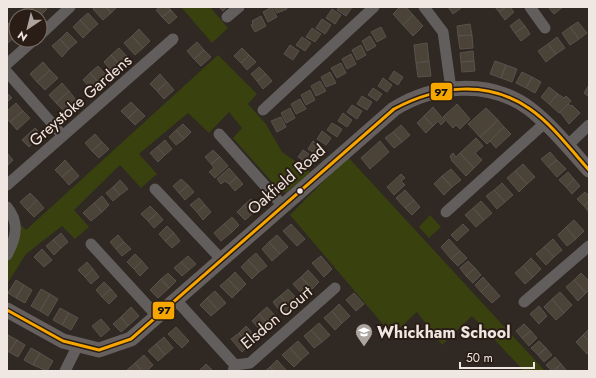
<svg xmlns="http://www.w3.org/2000/svg" width="596" height="378" viewBox="0 0 596 378" font-family="Jost,sans-serif">
	<rect width="100%" height="100%" fill="#2f2823"/>
	<path fill="#39410f" d="M181 7H210L228 28 212 43Z
		M218 55 257 94 248 104 266 124 282 152 311 172 286 193 279 190 233 138 242 128 229 112 209 133 188 113 139 154 157 174 141 188 120 165 74 210 89 227 75 239 62 226 26 254 7 284C7 278 6 270 7 264 10 247 25 243 18 222L26 230Z
		M348 157 545 371H524L472 316 442 345 417 312 392 335 290 215Z
		M430 215 441 227 429 238 419 227Z"/>
	<path fill="#4c4338" stroke="#57524d" d="M26 7H31L40 16H26L21 11Z
		M31 7H46L47 9 40 16Z
		M95 7H106L111 13 103 20 93 9Z
		M106 7H117L111 13Z
		M160 7H168L171 10 162 17 156 10Z
		M219 7H227L223 11Z
		M272 7 277 17 268 22 263 12Z
		M274 7H286L287 9 277 13Z
		M339 7H352L346 16 337 10Z
		M400 7H406L413 15 403 25 393 14Z
		M448 7H460L461 8 453 14Z
		M495 7H506L499 12Z
		M506 7H510L514 12 505 20 499 12Z
		M548 7H563L554 14Z
		M332 9 341 15 335 24 326 18Z
		M171 10 177 17 169 24 162 17Z
		M88 13 98 24 90 31 80 20Z
		M413 15 423 26 413 36 403 25Z
		M261 16 266 26 255 32 251 25 253 24 252 21Z
		M322 19 331 25 325 34 316 28Z
		M519 19 525 26 515 33 510 26Z
		M80 20 90 31 83 38 73 27Z
		M578 22 587 33 579 39 570 27Z
		M8 23 16 33V36L7 44Z
		M470 24 472 35 458 36 457 26Z
		M525 26 530 34 521 41 515 33Z
		M381 27 386 37 377 42 371 32Z
		M570 27 579 39 570 45 562 33Z
		M312 28 321 34 315 42 306 37Z
		M139 29 150 41 143 48 132 36Z
		M67 32 77 42 69 49 60 39Z
		M472 35 473 48 460 49 458 36Z
		M132 36 143 48 135 55 124 43Z
		M370 36 376 46 367 51 362 41Z
		M302 37 311 43 305 51 296 45Z
		M557 37 565 48 556 54 548 44Z
		M60 39 69 49 62 57 52 46Z
		M197 42 204 50 194 59 187 51Z
		M427 43 429 61 416 63 414 45Z
		M548 44 556 54 546 62 538 51Z
		M290 45 299 51 293 60 284 54Z
		M361 45 366 55 357 60 352 50Z
		M119 48 130 60 122 67 111 55Z
		M242 48 249 55 241 63 234 56Z
		M204 50 211 57 201 66 194 59Z
		M473 51 474 61 461 62 460 53Z
		M351 54 356 64 347 69 342 59Z
		M111 55 122 67 114 74 104 62Z
		M249 55 256 62 247 70 241 63Z
		M429 61 431 76 418 77 416 63Z
		M474 61 475 71 462 72 461 62Z
		M495 61 506 65 501 78 490 74Z
		M43 62 50 70 37 82 30 74Z
		M341 63 346 73 337 78 331 68Z
		M506 65 517 69 512 82 501 78Z
		M98 66 109 78 101 85 90 73Z
		M259 67 266 74 257 81 251 74Z
		M50 70 58 78 45 90 37 82Z
		M394 71 403 77 398 85 389 79Z
		M330 72 336 83 326 87 321 77Z
		M522 72 532 77 526 88 516 83Z
		M90 73 101 85 94 92 83 80Z
		M160 74 167 82 157 91 150 84Z
		M266 74 272 81 263 89 257 81Z
		M532 77 541 82 535 93 526 88Z
		M383 78 392 85 387 92 378 86Z
		M320 81 326 91 316 96 311 86Z
		M167 82 174 90 164 99 157 91Z
		M62 83 69 91 56 103 49 95Z
		M589 85V97L584 93Z
		M549 87 558 94 549 104 541 97Z
		M373 88 382 94 377 101 368 95Z
		M310 90 315 100 306 105 301 95Z
		M69 91 76 100 64 111 56 103Z
		M7 93 12 98 7 102Z
		M558 94 564 98 566 96 571 101 559 113 549 104Z
		M362 96 372 102 367 110 357 104Z
		M300 99 306 109 296 114 291 104Z
		M131 102 138 109 128 118 121 111Z
		M16 103 23 111 10 122 7 119V111Z
		M457 104 470 119 460 129 456 125 453 128 443 117Z
		M568 104 571 106 572 105 580 113 569 124 560 112Z
		M352 105 362 111 357 119 347 112Z
		M433 107 445 121 441 125 438 121 433 126 424 116Z
		M290 108 295 118 286 123 281 113Z
		M486 108 498 120 480 137 468 124Z
		M138 109 145 116 135 125 128 118Z
		M23 111 30 118 17 130 10 122Z
		M343 113 352 120 347 127 338 121Z
		M424 116 433 126 426 133 417 123Z
		M281 117 286 127 277 132 271 121Z
		M498 120 504 127 487 144 480 137Z
		M332 123 342 129 337 137 327 130Z
		M183 124 191 132 184 139 176 130Z
		M401 125 410 135 402 142 393 132Z
		M504 127 511 134 496 148 490 141Z
		M35 128 42 135 29 147 22 140Z
		M176 130 184 139 176 145 169 137Z
		M322 131 331 138 326 145 317 139Z
		M393 132 402 142 394 148 385 138Z
		M95 134 102 142 92 151 85 143Z
		M476 138 483 146 475 153 482 160 474 168 460 153Z
		M165 140 172 149 165 155 157 147Z
		M313 141 322 148 317 155 308 149Z
		M380 141 389 152 370 169 361 158Z
		M102 142 109 149 99 158 92 151Z
		M157 147 165 155 158 162 150 153Z
		M213 150 220 157 211 164 205 157Z
		M303 150 312 156 307 163 298 157Z
		M550 152 557 160 548 167 541 159Z
		M7 153 13 160 7 166Z
		M453 153 456 157 460 153 474 168 466 176 452 161 450 156Z
		M220 157 228 166 215 178 209 172 214 168 211 164Z
		M65 160 72 168 62 177 55 170Z
		M557 160 566 169 557 177 548 167Z
		M523 164 535 177 527 184 515 171Z
		M72 168 79 176 69 185 62 177Z
		M229 168 237 177 229 184 225 181 221 184 217 179Z
		M451 169 461 180 452 187 442 176Z
		M515 171 527 184 519 192 507 178Z
		M568 172 574 179 566 187 559 180Z
		M401 174 405 178 401 181 405 185 394 195 387 187Z
		M442 176 452 187 444 195 434 184Z
		M237 177 243 184 235 191 229 184Z
		M181 179 188 185 179 193 173 186Z
		M574 179 580 186 572 194 566 187Z
		M120 180 128 189 120 195 113 187Z
		M502 183 513 195 505 202 494 190Z
		M188 185 194 192 185 200 179 193Z
		M113 187 120 195 113 201 106 193Z
		M405 190 414 200 405 208 396 198Z
		M494 190 505 202 497 209 486 196Z
		M585 192 589 196V201L584 206 577 199Z
		M30 193 37 200 27 210 20 202Z
		M102 196 109 205 102 212 94 203Z
		M199 198 205 205 197 212 190 205Z
		M251 199 259 207 252 214 244 205Z
		M37 200 44 208 34 217 27 210Z
		M414 200 420 207 412 215 405 208Z
		M481 201 492 213 484 220 473 208Z
		M589 201V212L584 206Z
		M94 203 102 212 91 221 83 213Z
		M205 205 211 212 203 220 197 212Z
		M244 205 252 214 245 220 237 212Z
		M150 206 157 213 148 221 141 214Z
		M473 208 484 220 476 227 465 215Z
		M157 213 163 220 154 228 148 221Z
		M232 217 239 225 232 232 224 224Z
		M574 220 584 231 576 239 566 227Z
		M224 224 232 232 221 241 214 233Z
		M291 224 305 239 297 246 283 231Z
		M463 224 469 230 457 241 451 235Z
		M167 226 174 233 165 241 159 234Z
		M566 227 576 239 567 246 558 235Z
		M61 233 68 242 61 248 53 240Z
		M174 233 180 241 172 248 165 241Z
		M118 235 124 242 116 249 110 242Z
		M277 235 288 247 280 254 269 242Z
		M449 239 460 251 451 259 441 247Z
		M553 239 562 250 554 257 544 247Z
		M53 240 61 248 54 255 46 246Z
		M124 242 131 249 122 256 116 249Z
		M269 242 280 254 272 261 262 249Z
		M544 247 554 257 546 265 536 254Z
		M42 249 52 260 44 267 34 257Z
		M460 251 467 258 458 266 451 259Z
		M256 253 267 266 259 272 248 260Z
		M135 254 142 261 134 269 127 262Z
		M188 256 196 264 189 270 181 262Z
		M321 256 332 269 324 277 312 263Z
		M531 258 541 269 533 277 523 266Z
		M248 260 259 272 252 279 241 267Z
		M142 261 148 268 140 276 134 269Z
		M468 261 475 268 466 276 460 268Z
		M87 262 93 269 85 277 78 270Z
		M181 262 189 270 182 276 174 268Z
		M523 266 533 277 525 284 515 273Z
		M475 268 481 275 473 283 466 276Z
		M93 269 99 277 91 284 85 277Z
		M308 270 319 282 312 289 301 277Z
		M235 272 246 284 239 291 228 279Z
		M168 273 176 281 169 288 161 279Z
		M581 273 589 281V290L586 293 574 280Z
		M301 277 312 289 304 296 293 284Z
		M483 277 489 284 481 292 475 285Z
		M161 279 169 288 158 298 150 290Z
		M228 279 239 291 232 298 220 286Z
		M16 280 24 285 16 298 8 293Z
		M574 280 586 293 578 301 566 287Z
		M104 282 111 289 102 297 96 290Z
		M489 284 500 296 492 303 481 292Z
		M24 285 32 290 25 303 16 298Z
		M41 289 50 294 40 311 31 306Z
		M111 289 117 296 109 304 102 297Z
		M288 289 299 301 291 308 280 296Z
		M215 291 226 303 218 310 207 298Z
		M560 292 572 305 564 313 552 299Z
		M354 293 364 304 356 311 346 300Z
		M50 294 58 299 48 316 40 311Z
		M280 296 291 308 283 315 273 302Z
		M207 298 218 310 211 316 200 305Z
		M552 299 564 313 556 320 544 307Z
		M339 304 350 316 342 323 332 311Z
		M539 306 547 316 539 324 530 314Z
		M131 307 139 316 128 326 121 317Z
		M267 307 278 319 270 326 259 314Z
		M60 308 69 313 62 325 53 320Z
		M332 311 342 323 335 330 324 318Z
		M69 313 78 318 71 330 62 325Z
		M259 314 270 326 263 333 252 321Z
		M121 317 128 326 121 332 113 324Z
		M101 319 110 329 101 337 92 326Z
		M319 323 330 335 322 342 311 330Z
		M524 324 531 331 522 338 516 331Z
		M246 326 257 338 249 345 239 333Z
		M176 327 189 341 182 348 168 334Z
		M589 329V341L583 335Z
		M311 330 322 342 314 348 304 336Z
		M531 331 537 338 529 346 522 338Z
		M239 333 249 345 242 352 231 339Z
		M8 335 17 340 9 352 7 351Z
		M583 335 589 341V352L587 354 576 342Z
		M164 337 173 348 165 355 156 344Z
		M17 340 25 345 18 357 9 352Z
		M298 341 309 353 301 360 290 348Z
		M539 341 546 348 538 355 531 348Z
		M156 344 165 355 158 361 148 351Z
		M31 348 40 353 33 365 24 360Z
		M290 348 301 360 294 367 282 355Z
		M546 348 552 355 544 362 538 355Z
		M40 353 53 361 47 371 33 365Z
		M144 355 153 365 147 371H142L135 363Z
		M555 357 561 364 552 371 546 365Z
		M277 360 287 371H274L270 367Z
		M135 363 142 371H126Z
		M206 364 213 371H199Z
		M561 364 567 371H554Z
		M270 367 274 371H265Z"/>
	<g fill="none" stroke-linecap="round" stroke-linejoin="round">
		<path stroke="#615e5d" stroke-width="11" d="M424 7 443 32 451 89
			M530 7 545 28
			M227 17 239 7
			M40 35 70 7
			M7 64 34 40
			M7 72 63 136
			M263 110 374 7
			M219 134 283 206
			M567 146 589 125
			M7 185 173 39
			M155 189 222 260
			M7 207C20 223 16 238 7 255
			M446 212 546 122
			M91 244 157 316
			M176 300 235 365 233 371
			M524 302 589 246
			M235 365 250 363 335 288
			M65 371 78 345"/>
		<path stroke="#65605e" stroke-width="15" d="M7 310 63 341 99 350 131 339 394 109C434 84 490 79 530 109 552 126 570 149 589 170"/>
		<g stroke="#2a1d15" stroke-width="6">
			<path id="bus-1" d="M7 310 63 341 99 350 131 339 394 109C437 86 487 79 530 109 553 125 570 149 589 170"/>
		</g>
		<use href="#bus-1" stroke="#f7a600" stroke-width="3"/>
	</g>
	<defs>
		<g id="school-pin" transform="scale(0.9)"><path d="M0 17L-7.5 6A9.5 9.5 0 1 1 7.5 6Z" fill="#ada49f" stroke="#2a1d15"/><path d="M0-5L7-2L0 1L-7-2ZM-4 1L0 2.5L4 1V4Q0 6-4 4Z" fill="#fff"/></g>
	</defs>
	<g fill-rule="evenodd">
		<use href="#school-pin" x="364" y="332"/>
	</g>
	<circle fill="#f1e7e2" stroke="#2a1d15" stroke-width="1.5" cx="300" cy="191" r="3.5"/>
	<g text-anchor="middle" stroke-width="4" stroke-linejoin="round" paint-order="stroke">
		<g font-size="16" fill="#f1e7e2" stroke="#2a1d15">
			<text transform="translate(80 100) rotate(-41)" y="6">Greystoke Gardens</text>
			<text transform="translate(286 179) rotate(-41)" y="6">Oakfield Road</text>
			<text transform="translate(276 317) rotate(-40)" y="6">Elsdon Court</text>
		</g>
		<g font-size="16" font-weight="bold" fill="#f1e7e2" stroke="#2a1d15" text-anchor="start">
			<text x="377" y="338">Whickham School</text>
		</g>
	</g>
	<g stroke="#2a1d15" stroke-width="1.5">
		<rect x="430" y="82" width="23" height="19" rx="4" fill="#f7a600"/>
		<rect x="152" y="301" width="23" height="19" rx="4" fill="#f7a600"/>
	</g>
	<g font-size="11" text-anchor="middle" font-weight="bold" fill="#111">
		<text x="441" y="96">97</text>
		<text x="164" y="314">97</text>
	</g>
	<rect width="596" height="378" fill="none" stroke="#f1e7e2" stroke-width="16"/>
	<g transform="translate(28 28) rotate(215)"><circle r="19" fill="#2a1d15" stroke="#7a6e67"/>
	<path d="M0-3L7 15L0 10L-7 15Z" fill="#ada49f"/>
	<text y="-6" font-size="11" font-weight="bold" text-anchor="middle" fill="#f1e7e2">N</text>
	</g>
	<path d="M460 362v6h74v-6" fill="none" stroke="#f1e7e2" stroke-width="2"/>
	<text x="466" y="362" font-size="12" fill="#f1e7e2" stroke="#2a1d15" stroke-width="3" paint-order="stroke">50 m</text>
</svg>
